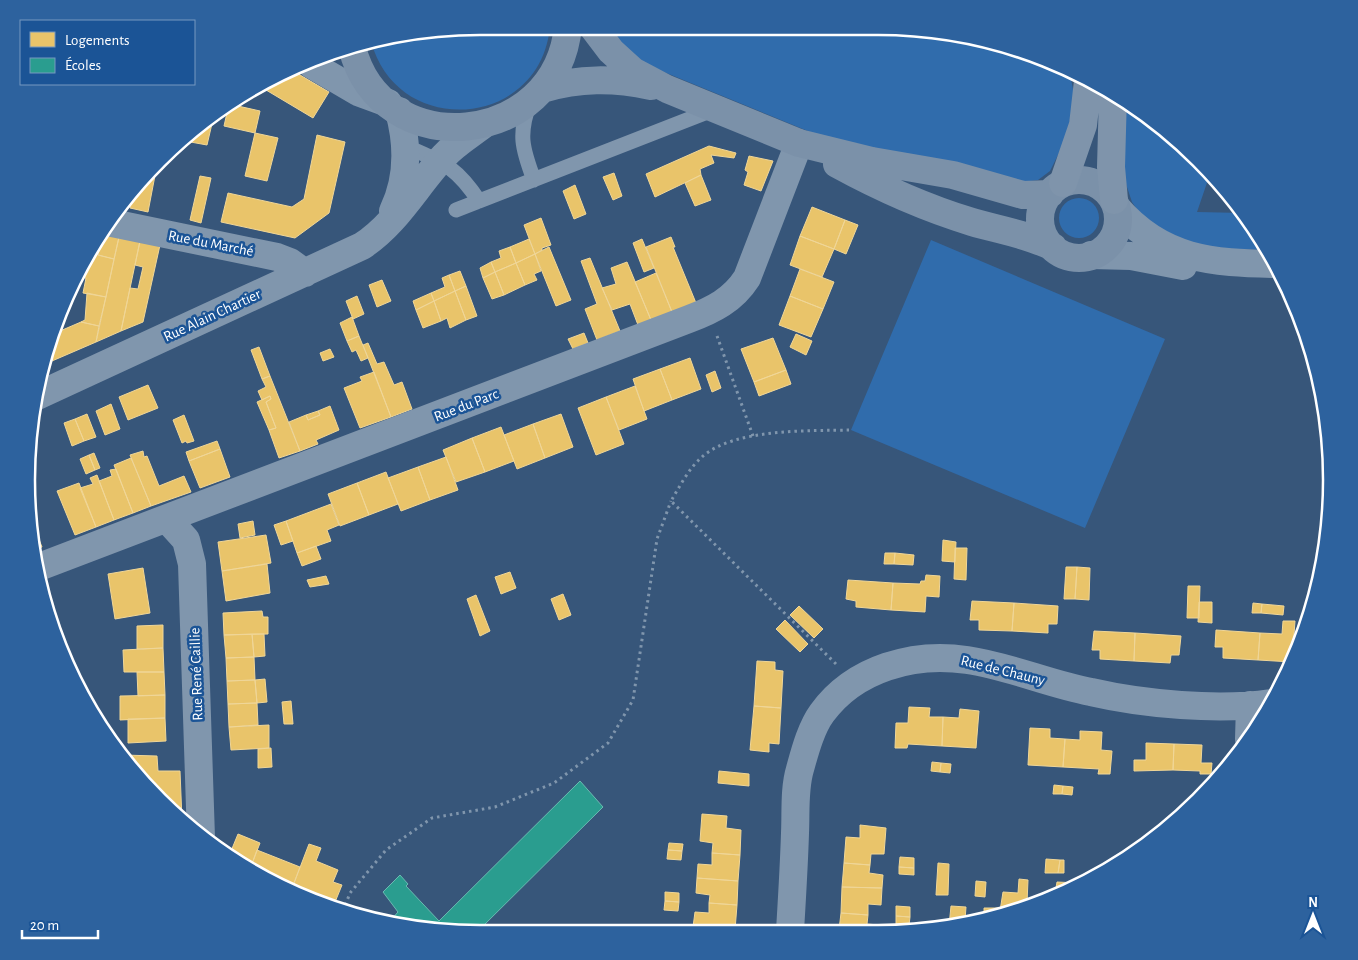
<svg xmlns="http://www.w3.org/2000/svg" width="1358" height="960" viewBox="0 0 1358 960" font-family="'Alegreya Sans',sans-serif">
	<rect width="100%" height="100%" fill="#37567a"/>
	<path fill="#306cac" d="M480 26H550C541 129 397 140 371 41Z
		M607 26H878L967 35 1070 74 1075 99 1066 139 1050 171 1038 180 1015 183 815 134 637 61Z
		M1125 104 1210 174 1197 212 1243 213 1268 250 1187 248 1146 223 1132 202 1125 181Z
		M1059 218a20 20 0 1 1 40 0a20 20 0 1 1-40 0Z
		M931 240 1165 339 1085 528 851 430Z"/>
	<path fill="#e9c46a" stroke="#f0d697" d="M295 72 329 92 313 118 261 87Z
		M229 104 260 111 255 133 224 126Z
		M214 115 207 145 185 141Z
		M255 133 278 138 267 181 245 176Z
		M317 135 345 142 329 213 295 238 221 222 228 193 292 207 304 199Z
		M709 146 736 153 734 158 711 155 714 163 700 169 701 175 655 197 646 174Z
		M749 156 773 161 761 191 744 185 748 172 745 170Z
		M157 165 148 212 130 208 134 188 139 181Z
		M614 173 622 196 613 200 603 177Z
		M701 175 711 200 695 206 685 183Z
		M200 176 211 178 201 223 190 220Z
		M575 185 586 214 574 219 563 191Z
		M812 207 845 220 834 249 800 236Z
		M541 218 551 245 542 248V250L535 254 524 225Z
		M845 220 858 225 846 254 834 249Z
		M106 234 119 237 114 259 98 255 100 243Z
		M800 236 834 249 822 277 790 265Z
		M119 237 140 241 121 331 96 342Z
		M671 237 675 247H673L696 303 672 312 646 247Z
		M529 239 535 254 516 263 510 247Z
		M642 239 654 268 644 272 633 243Z
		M140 241 160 245 143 322 121 331 130 288 138 289 143 267 135 265Z
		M100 243 98 255 114 259 106 297 83 293 86 278 79 277Z
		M510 247 516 263 495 272 491 262 501 258 499 251Z
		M549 247 571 300 556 306 535 254Z
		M535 254 541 271 534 274 537 280 525 285 516 263Z
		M590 258 620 331 597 340 585 309 597 304 581 261Z
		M491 262 495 272 483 278 480 268Z
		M627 262 651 320 638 325 630 304 612 310 602 288 616 284 611 268Z
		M516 263 525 285 504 295 495 272Z
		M800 269 834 282 823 309 790 296Z
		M460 271 466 286 455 291 449 275Z
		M495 272 504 295 492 299 483 278Z
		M656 273 672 312 651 320 635 282Z
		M449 275 455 291 434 301 431 293 445 287 442 278Z
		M382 280 391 301 377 307 369 285Z
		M466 286 477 316 466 320 455 291Z
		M455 291 466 320 450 328 447 318 441 321 434 301Z
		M87 293 106 297 99 326 81 322 85 320Z
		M431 293 434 301 416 310 413 301Z
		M357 296 364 314 353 319 346 301Z
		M790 296 823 309 811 337 779 325Z
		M434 301 441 321 423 328 416 310Z
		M352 317 359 336 347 341 340 323Z
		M81 322 99 326 96 342 45 364 53 334Z
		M584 333 588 343 573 349 568 339Z
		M796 334 812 341 806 355 790 347Z
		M359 336 368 358 361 361 356 350 352 352 347 341Z
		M773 338 786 370 754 382 741 349Z
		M368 343 377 364 384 362 394 385 402 382 412 409 391 417 363 345Z
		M259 347 270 376 262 379 251 350Z
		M330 349 334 357 323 361 320 353Z
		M690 358 701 389 672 400 660 369Z
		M660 369 672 400 644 411 633 379Z
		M786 370 791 384 759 396 754 382Z
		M715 371 721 388 712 392 706 375Z
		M374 372 391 417 360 428 344 388 362 381 360 377Z
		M270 376 300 451 279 458 269 430 276 428 266 402 271 399 270 396 262 400 258 391 266 387 262 379Z
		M148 385 158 408 128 420 119 397Z
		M635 386 647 419 619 430 606 397Z
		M270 396 271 399 266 402 276 428 269 430 257 402Z
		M606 397 624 444 596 455 578 408Z
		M111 404 120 429 105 435 96 411Z
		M330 406 339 430 316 440 318 444 300 451 289 422 306 415 308 420 320 415 318 411Z
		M318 411 320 415 308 420 306 415Z
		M87 414 96 437 84 441 75 419Z
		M561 414 573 447 545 458 533 424Z
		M184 415 194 441 187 443 186 441 182 443 173 420Z
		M75 419 84 441 72 446 64 423Z
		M533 424 545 458 517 469 504 435Z
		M501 427 514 461 485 472 472 438Z
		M472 438 485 472 456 482 443 450Z
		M217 441 220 449 189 461 186 452Z
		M220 449 230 477 200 488 189 461Z
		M143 451 144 457 147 456 159 486 184 476 191 492 151 506 130 455Z
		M94 453 100 468 95 470 89 455Z
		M89 455 95 470 86 474 80 459Z
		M446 457 458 490 430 500 418 467Z
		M131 458 151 506 133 513 114 465Z
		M418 467 430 500 401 511 388 478Z
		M116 469 133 513 114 520 99 481 112 476 110 470Z
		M386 472 398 504 369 515 357 483Z
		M97 475 114 520 96 527 80 488 93 484 90 478Z
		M79 483 96 527 75 535 57 491Z
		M357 483 369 515 340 526 328 494Z
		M331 504 339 525 327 530 331 541 297 553 286 521Z
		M30 517 42 547 33 550 30 540Z
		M253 521 255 535 240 538 238 524Z
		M286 521 293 541 281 545 274 525Z
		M266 535 271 563 222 571 218 542Z
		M943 540 956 542 955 562 942 561Z
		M316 546 321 559 302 566 297 553Z
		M955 548H967L966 580 954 579Z
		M885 553H895L894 564H884Z
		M895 553 914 555 913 565 894 564Z
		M267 564 270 593 226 601 222 571Z
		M1066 567H1077L1075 599H1064Z
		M1077 567 1090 568 1089 600 1075 599Z
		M143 568 150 613 115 619 108 574Z
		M510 572 516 588 501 594 495 577Z
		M926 575 940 576 939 597 926 596 925 612 891 610 893 583 920 584 921 581H925Z
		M326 576 329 584 310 587 307 580Z
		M848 580 893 583 891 610 856 607V601L846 599Z
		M1188 586H1200L1199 618H1187Z
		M563 594 571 615 559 620 551 599Z
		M476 595 490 631 480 636 467 599Z
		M972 601 1014 603 1012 631 979 630V620H970Z
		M1199 602H1212V623L1198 622Z
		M1014 603 1058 606 1057 624H1048V633L1012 631Z
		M1253 603 1262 604 1261 613H1252Z
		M1262 604 1284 606 1283 615 1261 613Z
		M799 606 823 629 814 638 790 615Z
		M262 611 263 617H268V634L224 635 223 613Z
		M785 620 808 644 800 652 776 629Z
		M1283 621H1295L1292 662 1258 660 1260 633 1282 634Z
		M163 625V648L137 649V626Z
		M1216 630 1260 633 1258 660 1223 658V647H1215Z
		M1094 631 1135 633 1134 661 1100 659V650H1092Z
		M1135 633 1181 636 1179 655H1171L1170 663 1134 661Z
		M252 634H264L265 656 254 657Z
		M252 634 254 657 226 658 224 635Z
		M163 648 164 672H124L123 650Z
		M254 657 255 680 227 681 226 658Z
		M757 661 775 662V670L783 671 781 708 754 706Z
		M137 672H164L165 695 138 696Z
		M265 679 267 702 257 703 255 680Z
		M255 680 257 703 228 704 227 681Z
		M165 695V718L120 720V696Z
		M291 701 293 724H284L282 702Z
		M257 703 258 725 229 727 228 704Z
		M754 706 781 708 779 744 769 743V752L750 750Z
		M909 707 930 708 929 717H943L942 746 908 744 907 748H895L896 723H908Z
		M960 709 979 711 976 748 942 746 943 717 959 718Z
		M165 718 166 741 128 743V719Z
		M269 725V748L231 750 229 727Z
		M1030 728 1050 729V738L1065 739 1063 767 1028 765Z
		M1080 731 1102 732 1101 750 1112 751 1110 774H1098L1099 769 1063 767 1065 739 1080 740Z
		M1146 743 1174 744 1173 770 1134 771V760H1146Z
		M1174 744 1202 745 1201 763H1212L1211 774H1200V771L1173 770Z
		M271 748 272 767 258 768V749Z
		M123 755 157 756 158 771H180L182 820 157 796 156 783 142 782Z
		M932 762 941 763 940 772 931 771Z
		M941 763 951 764 950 773 940 772Z
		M719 771 749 774V786L718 783Z
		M1054 785 1063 786 1062 794H1053Z
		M1063 786 1073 787 1072 795 1062 794Z
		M702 814 727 816 726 828 741 830 740 855 712 853 713 843 700 841Z
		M860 825 886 828 884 854H871L870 865 844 863 846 837 860 838Z
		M238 834 260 843 250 869 229 856Z
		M669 843 683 844 682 851 668 850Z
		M309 844 321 848 316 861 338 870 333 882 342 885 333 907 291 891Z
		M257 850 300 867 291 891 280 887 250 869Z
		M668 850 682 851 681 860 667 859Z
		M712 853 740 855 738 881 697 878 698 864 712 865Z
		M900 857 914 858V868L899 867Z
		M1046 859 1060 860 1058 873H1045Z
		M1060 860H1064V873H1058Z
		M844 863 870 865 869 873 883 875 882 888 842 887Z
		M938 863 949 864 948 895H936Z
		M899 867 914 868V875L899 874Z
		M697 878 738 881 737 905 709 903 710 895 696 893Z
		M1019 879 1028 880 1027 903 1000 911 1003 892 1018 893Z
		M976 881 986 882 985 897 975 896Z
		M1057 882 1078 883V887L1055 894Z
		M842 887 882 888 881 905 868 904V915L841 913Z
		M665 892 679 893V902L665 901Z
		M665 901 679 902 678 911 664 910Z
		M709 903 737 905 735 930 693 927 695 912 709 913Z
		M896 906 910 907V917L896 916Z
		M951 906 966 907 965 920H969L949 926Z
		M984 908H1000V911L984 916Z
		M841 913 868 915 867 924 879 925V930H839Z
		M896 916 910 917 909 925 896 924Z
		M710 929 735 930 746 931H710Z"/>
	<path fill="#2a9d8f" stroke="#6abab1" d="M580 781 603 807 476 933H451L394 924 391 920 398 912 383 892 400 875 408 884 406 886 439 921Z"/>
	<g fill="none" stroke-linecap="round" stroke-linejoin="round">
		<path stroke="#8096ad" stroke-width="3" stroke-dasharray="2.5 4" stroke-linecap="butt" d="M717 336 753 436
			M836 664 671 501C680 486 689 468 702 457 734 428 810 431 851 430
			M343 911 350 893 386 850 432 818 495 807 554 783 608 743 633 700 657 539 671 501"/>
		<path stroke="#8096ad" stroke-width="15" d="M530 102C518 134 522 148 534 180
			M405 146C443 163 455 165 479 201
			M456 210 715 109"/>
		<path stroke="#8096ad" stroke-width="28" d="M1117 208C1162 260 1212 263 1276 264
			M393 211C408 180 408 144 399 111
			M112 223 277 257 290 262 305 273
			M1091 255 1131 256 1183 266
			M37 396 362 246C397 223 416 186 444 156 455 144 470 135 483 125
			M167 519 186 540 192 564 201 838
			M39 567 689 319C713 310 733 300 747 278L799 143
			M1249 739 1250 705
			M790 931C792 898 794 866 795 833 796 812 794 789 800 769 805 751 811 728 822 713 855 668 914 652 967 660 1009 666 1049 684 1091 692 1143 704 1219 711 1271 703"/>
		<path stroke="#8096ad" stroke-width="28" d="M312 65 358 92 388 103"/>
		<path stroke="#7b91a9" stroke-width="28" d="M592 26 611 51 633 71 667 89 799 143 872 161 953 175 1023 195 1050 194
			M352 47C381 165 557 148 568 26
			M542 89C580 78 613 78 651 86
			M837 164C879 187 926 208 972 222 999 230 1027 234 1053 247
			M1040 219a39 39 0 1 1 78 0a39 39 0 1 1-78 0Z"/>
		<path stroke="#7f94ab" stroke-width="28" d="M1113 94 1111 167 1114 200
			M1063 183 1083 125 1088 81"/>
	</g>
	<g text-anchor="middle" stroke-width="5" stroke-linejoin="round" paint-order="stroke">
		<g font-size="15" fill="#fff" stroke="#1b5496">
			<text transform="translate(211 243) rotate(11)" y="5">Rue du Marché</text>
			<text transform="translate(212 315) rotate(-25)" y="5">Rue Alain Chartier</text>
			<text transform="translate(466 405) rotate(-21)" y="5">Rue du Parc</text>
			<text transform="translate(1003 670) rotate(14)" y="5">Rue de Chauny</text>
			<text transform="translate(196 674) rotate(-92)" y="5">Rue René Caillie</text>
		</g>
	</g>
	<path d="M0 0H1358V960H0ZM480 35H878A445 445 0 0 1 1323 480V480A445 445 0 0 1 878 925H480A445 445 0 0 1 35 480V480A445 445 0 0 1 480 35Z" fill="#2d629e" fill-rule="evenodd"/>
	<path fill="none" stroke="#fff" stroke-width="2.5" d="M480 35H878A445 445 0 0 1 1323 480V480A445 445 0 0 1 878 925H480A445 445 0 0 1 35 480V480A445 445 0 0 1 480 35Z"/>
	<rect x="20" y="20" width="175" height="65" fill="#1b5496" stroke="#7698c0"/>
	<rect x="30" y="32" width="25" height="15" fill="#e9c46a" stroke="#7698c0"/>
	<text x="65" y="45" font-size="15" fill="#ffffff">Logements</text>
	<rect x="30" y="58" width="25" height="15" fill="#2a9d8f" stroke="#7698c0"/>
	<text x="65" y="70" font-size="15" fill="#ffffff">Écoles</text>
	<g transform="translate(1313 915)" stroke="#1b5496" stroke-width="4" paint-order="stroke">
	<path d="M0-4L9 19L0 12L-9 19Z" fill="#ffffff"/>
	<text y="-8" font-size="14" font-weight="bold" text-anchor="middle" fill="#ffffff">N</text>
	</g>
	<path d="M22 930v8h76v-8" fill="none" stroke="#ffffff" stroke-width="2.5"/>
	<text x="30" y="930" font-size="15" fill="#ffffff" stroke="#1b5496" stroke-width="4" paint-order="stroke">20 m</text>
</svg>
